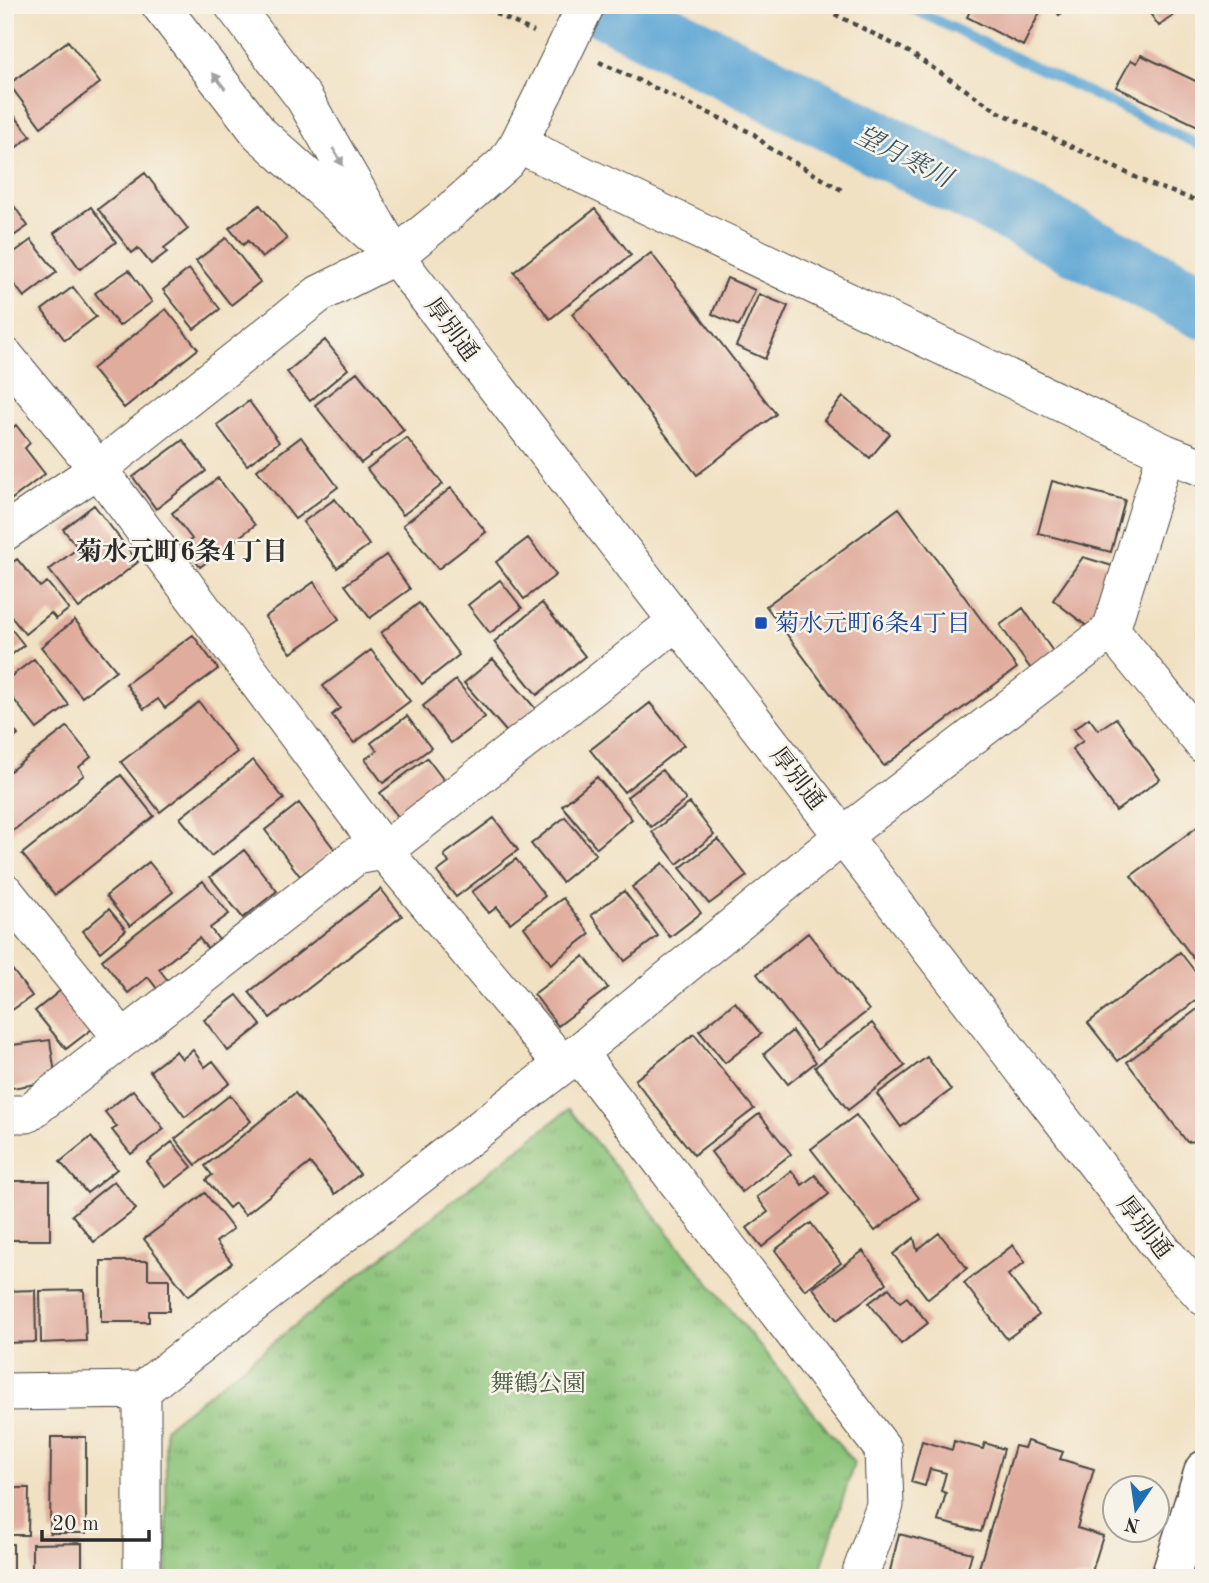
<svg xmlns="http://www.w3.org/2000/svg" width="1209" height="1583" viewBox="0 0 1209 1583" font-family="'Old Standard TT','Noto Serif JP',serif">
	<defs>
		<pattern id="grass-tufts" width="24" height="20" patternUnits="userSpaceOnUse" patternTransform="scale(1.75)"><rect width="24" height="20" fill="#8ac378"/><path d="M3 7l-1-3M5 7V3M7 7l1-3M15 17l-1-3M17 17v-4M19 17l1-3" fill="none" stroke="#719f63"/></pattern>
	</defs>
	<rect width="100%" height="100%" fill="#f7f3e8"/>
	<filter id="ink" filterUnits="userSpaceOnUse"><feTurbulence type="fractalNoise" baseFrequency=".0143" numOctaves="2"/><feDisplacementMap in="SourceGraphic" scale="14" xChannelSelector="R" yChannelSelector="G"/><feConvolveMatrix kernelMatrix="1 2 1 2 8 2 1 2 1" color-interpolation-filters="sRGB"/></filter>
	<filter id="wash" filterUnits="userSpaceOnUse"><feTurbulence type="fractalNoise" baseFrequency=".00686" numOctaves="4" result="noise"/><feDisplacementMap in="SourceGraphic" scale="28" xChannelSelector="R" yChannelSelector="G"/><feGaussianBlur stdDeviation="1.57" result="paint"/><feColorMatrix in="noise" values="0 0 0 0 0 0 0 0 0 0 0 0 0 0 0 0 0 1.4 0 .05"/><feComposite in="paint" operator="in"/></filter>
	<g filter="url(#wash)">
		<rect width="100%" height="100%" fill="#f1e1c3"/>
		<path fill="url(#grass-tufts)" stroke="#5a7752" stroke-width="2" d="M569 1109 854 1463 818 1578H168L165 1428Z"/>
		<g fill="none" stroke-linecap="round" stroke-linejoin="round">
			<path stroke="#5da6d4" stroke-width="10" d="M904 5 1204 147"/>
			<path stroke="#5da6d4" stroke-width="65" d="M604 5 1204 307"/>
		</g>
		<g id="blocks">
			<path fill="#e0ac9d" d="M973 5H1036L1042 8 1023 46 967 17Z
				M1052 5H1073L1059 15Z
				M1144 5H1187L1159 26Z
				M68 41 100 83 41 127 9 84Z
				M1141 55 1204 85V129L1116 87 1131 60 1137 63Z
				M5 104 31 136 5 156Z
				M145 173 188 229 164 248 167 252 151 264 138 248 132 253 98 209Z
				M5 193 28 226 5 242Z
				M260 205 287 239 262 258 248 241 243 245 229 228Z
				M91 207 116 242 80 269 54 233Z
				M595 209 631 255 550 319 514 272Z
				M226 238 260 282 231 305 196 261Z
				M31 240 57 272 24 297 5 272V259Z
				M651 253 776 414 697 475 572 314Z
				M189 269 220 309 194 329 163 290Z
				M129 270 152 302 119 326 95 293Z
				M727 278 755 290 739 326 712 314Z
				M73 287 96 317 65 340 42 310Z
				M759 294 788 306 765 359 736 346Z
				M166 309 198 349 124 408 92 369Z
				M325 340 348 369 310 401 287 372Z
				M357 372 404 430 361 463 315 405Z
				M843 397 890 434 870 458 824 420Z
				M249 401 279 442 247 465 217 425Z
				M16 425 30 443 25 448 45 474 8 502 5 498V434Z
				M301 437 338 487 295 519 257 470Z
				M407 438 443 484 403 515 367 469Z
				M183 440 206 471 156 509 133 477Z
				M218 478 255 525 200 567 184 545 192 539 172 513Z
				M1052 481 1125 500 1111 552 1038 533Z
				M451 488 486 532 438 569 403 525Z
				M335 499 369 545 337 568 303 522Z
				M94 505 138 562 79 608 49 570 78 548 63 529Z
				M899 508 1017 668 884 766 766 606Z
				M528 538 556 575 524 599 496 562Z
				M386 555 410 589 370 618 345 585Z
				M1083 557 1122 569 1101 637 1053 600Z
				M17 559 40 587 47 582 69 609 56 619 51 613 25 634 5 609V568Z
				M500 580 522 608 490 633 468 605Z
				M314 582 339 619 291 653 265 617Z
				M419 603 459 655 422 684 381 633Z
				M542 603 585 656 537 695 494 642Z
				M1023 608 1056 656 1033 672 1000 625Z
				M75 620 116 670 82 697 41 647Z
				M5 621 24 645 5 660Z
				M193 635 218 669 165 708 158 699 144 709 126 684Z
				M371 650 410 701 354 743 332 715 340 708 323 686Z
				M34 659 69 705 37 729 5 688V681Z
				M493 659 540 714 512 738 464 683Z
				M456 680 485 717 451 743 423 706Z
				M199 702 237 752 160 812 121 762Z
				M650 703 684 745 624 792 590 750Z
				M407 716 431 748 383 783 365 759 377 751 371 743Z
				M5 718 18 735 5 745Z
				M1089 718 1098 730 1116 718 1160 779 1116 811 1072 749 1083 741 1074 729Z
				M67 727 91 757 79 767 84 775 5 837V775Z
				M427 758 452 791 405 826 380 793Z
				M253 760 284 799 211 856 180 818Z
				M662 770 686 800 651 827 627 797Z
				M121 775 154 816 55 895 22 854Z
				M597 777 632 819 597 848 562 806Z
				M299 803 335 850 300 876 265 830Z
				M690 803 714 835 677 864 652 832Z
				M565 817 596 854 562 882 531 844Z
				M494 818 518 850 456 897 437 872 449 863 444 855Z
				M1204 822V972L1131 876Z
				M718 839 747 876 709 904 680 868Z
				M244 850 277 891 243 918 210 877Z
				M516 859 545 896 510 923 497 907 489 913 472 892Z
				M149 862 173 892 130 926 106 896Z
				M663 863 701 913 670 937 632 887Z
				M203 881 229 914 210 928 219 940 207 948 199 938 159 969 169 982 158 990 148 977 128 993 102 960Z
				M381 889 402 916 270 1018 249 992Z
				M624 891 658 936 625 961 591 915Z
				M563 898 590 934 551 964 524 927Z
				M109 909 126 930 100 952 83 931Z
				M808 933 869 1010 817 1050 757 974Z
				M1180 952 1204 983V994L1118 1061 1088 1023Z
				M584 956 608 988 558 1026 534 994Z
				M5 960 32 996 5 1015Z
				M61 990 92 1029 66 1049 35 1011Z
				M237 995 261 1025 228 1051 204 1020Z
				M735 1002 761 1034 725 1063 699 1031Z
				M1204 1004V1140L1187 1142 1127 1062Z
				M872 1023 905 1066 848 1110 815 1067Z
				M792 1031 816 1062 788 1084 764 1054Z
				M694 1034 754 1109 694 1155 635 1080Z
				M50 1040 56 1081 5 1089V1046Z
				M193 1050 205 1067 213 1061 230 1083 185 1117 150 1071 176 1051 182 1059Z
				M927 1057 951 1090 901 1127 877 1094Z
				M133 1090 164 1129 131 1154 112 1130 117 1127 105 1112Z
				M295 1093 360 1174 335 1194 310 1163 245 1215 235 1203 229 1208 206 1180 212 1175 205 1166Z
				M230 1095 251 1121 196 1165 175 1139Z
				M759 1114 791 1154 742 1192 711 1152Z
				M856 1115 919 1198 875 1231 811 1149Z
				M91 1137 117 1169 87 1193 60 1162Z
				M172 1142 192 1167 166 1187 147 1162Z
				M792 1171 802 1185 815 1175 829 1194 762 1247 747 1228 768 1212 757 1197Z
				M6 1181H50V1240H6Z
				M114 1181 136 1209 94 1242 72 1215Z
				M205 1193 233 1229 216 1242 232 1263 188 1296 144 1239Z
				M811 1223 841 1263 805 1290 775 1250Z
				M939 1233 967 1268 928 1299 893 1254 914 1238 917 1250Z
				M1013 1245 1025 1262 1008 1275 1039 1315 1007 1339 964 1283Z
				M863 1251 887 1283 837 1320 813 1288Z
				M101 1261H148V1279H169V1311H149V1322H101Z
				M889 1288 900 1302 907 1297 928 1323 901 1344 869 1303Z
				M35 1290 36 1342 5 1343V1291Z
				M84 1290 86 1341 41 1343 40 1291Z
				M51 1437H86V1533H50Z
				M922 1441 952 1450 954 1441 983 1449 985 1443 1004 1449 981 1532 938 1521 946 1493 941 1491 946 1473 930 1469 925 1486 911 1482Z
				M1027 1441 1063 1452 1060 1459 1094 1469 1077 1528 1103 1536 1090 1578H976L1015 1446 1024 1448Z
				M5 1488H29L28 1535H5Z
				M899 1534 972 1553 965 1578H917L890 1571Z
				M82 1543V1578H32V1544Z
				M5 1544H13V1578H5Z"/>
		</g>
	</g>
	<g filter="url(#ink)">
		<use href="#blocks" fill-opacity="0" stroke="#494642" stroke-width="2"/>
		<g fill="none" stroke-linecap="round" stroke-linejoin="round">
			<g stroke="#494642" stroke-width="39">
				<path id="minor" d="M160 5 260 134 371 234
					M233 5 304 98 395 256 1167 1256 1204 1297
					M518 144 1166 453 1204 468
					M5 356 98 469 384 851 563 1065
					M5 532 98 469 319 294 395 256 446 215 506 162 518 144 545 90
					M1111 630 1166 453
					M5 892 122 1038
					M578 1053 883 1449 885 1505 859 1578
					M5 1114H27L356 856 384 851 676 622
					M5 1392 142 1390 578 1053 844 835 1111 630 1204 745
					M142 1578V1390"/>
			</g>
			<g stroke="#494642" stroke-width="41">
				<path id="major" d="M1170 1578 1204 1470"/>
			</g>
			<path stroke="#494642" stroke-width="4.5" stroke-dasharray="5 5" stroke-linecap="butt" d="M478 5 534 32
				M817 5 909 52 999 112 1152 185 1204 203
				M599 62 754 134 768 147 845 192"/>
			<use href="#minor" stroke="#fff" stroke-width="37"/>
			<use href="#major" stroke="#fff" stroke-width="38"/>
			<g stroke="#494642" stroke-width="39" stroke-linecap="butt">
				<path id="minor-bridge" d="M545 90 586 5"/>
			</g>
			<use href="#minor-bridge" stroke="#fff" stroke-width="37"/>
		</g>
		<defs><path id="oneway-solid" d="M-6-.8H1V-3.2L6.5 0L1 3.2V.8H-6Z" transform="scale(1.75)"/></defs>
		<g fill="#a0a0a0">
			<use href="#oneway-solid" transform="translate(219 81) rotate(-128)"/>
			<use href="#oneway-solid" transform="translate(338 157) rotate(60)"/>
		</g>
	</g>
	<rect fill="#1a4fb4" stroke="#f7f3e8" stroke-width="2.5" x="754" y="616" width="14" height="14" rx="3.5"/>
	<g text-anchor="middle" stroke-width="5" stroke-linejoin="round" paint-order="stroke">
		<g font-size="24" fill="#2b2b2b" stroke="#f7f3e8">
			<text transform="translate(452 329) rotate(53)" y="8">厚別通</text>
			<text transform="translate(798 778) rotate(52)" y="8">厚別通</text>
			<text transform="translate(1145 1227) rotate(52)" y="8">厚別通</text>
		</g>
		<g font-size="24" fill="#164399" stroke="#f7f3e8" text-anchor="start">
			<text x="775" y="631">菊水元町6条4丁目</text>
		</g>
		<g font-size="24" fill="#485942" stroke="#f7f3e8">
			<text x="538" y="1391">舞鶴公園</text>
		</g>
		<g font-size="26" font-style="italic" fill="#3c5666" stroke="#f7f3e8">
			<text transform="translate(904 156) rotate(27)" y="9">望月寒川</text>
		</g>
		<g font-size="26" font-weight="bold" fill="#2b2b2b" stroke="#f7f3e8">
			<text x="182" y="560">菊水元町6条4丁目</text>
		</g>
	</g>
	<rect width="1209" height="1583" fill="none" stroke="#f7f3e8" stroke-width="28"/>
	<g transform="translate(1136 1509) rotate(193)"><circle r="33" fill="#f7f3e8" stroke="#a5a39c" stroke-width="2"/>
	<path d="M0-5L12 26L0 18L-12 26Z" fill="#1f6fb2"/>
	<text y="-10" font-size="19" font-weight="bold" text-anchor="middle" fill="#2b2b2b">N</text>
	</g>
	<path d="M42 1530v10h107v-10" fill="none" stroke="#2b2b2b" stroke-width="3.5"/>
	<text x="52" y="1530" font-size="21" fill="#2b2b2b" stroke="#f7f3e8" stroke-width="5" paint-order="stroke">20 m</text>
</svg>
